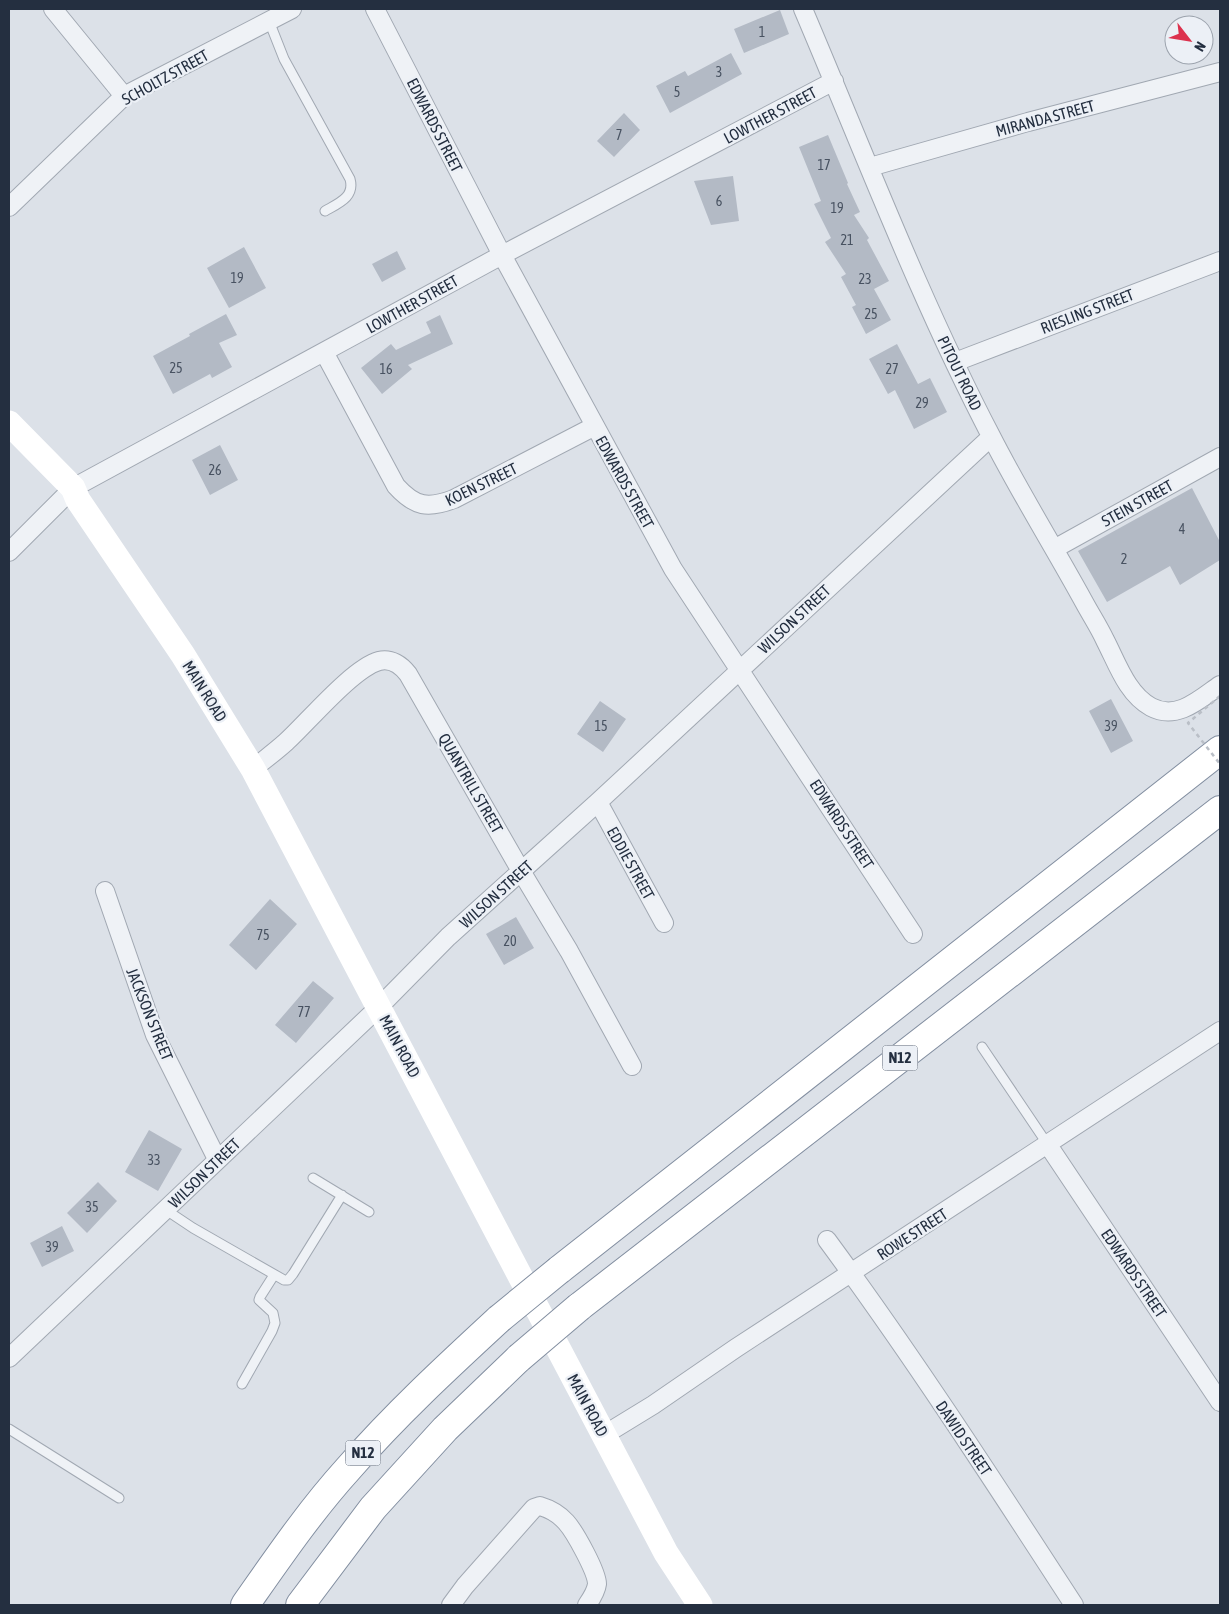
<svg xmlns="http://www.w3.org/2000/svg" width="1229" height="1614" viewBox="0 0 1229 1614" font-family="'Asap Condensed',sans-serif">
	<rect width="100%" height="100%" fill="#dce1e8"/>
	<path fill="#b3bac5" d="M780 10 789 34 744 53 734 29Z
		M731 53 742 74 670 113 656 86 685 71 688 76Z
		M624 113 640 130 614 157 597 141Z
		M828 135 848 183 847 184 860 212 854 215 869 238 867 240 889 281 874 289 891 320 866 334 852 307 856 305 841 277 846 274 825 242 831 238 814 204 821 201 799 147Z
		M733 176 739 221 711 225 694 181Z
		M244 247 266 288 229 308 207 268Z
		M397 251 406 269 382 282 372 264Z
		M226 314 237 335 219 343 232 367 212 378 210 374 173 394 153 356 190 336 189 334Z
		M440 315 453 344 408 365 412 369 382 394 361 368 391 344 396 350 431 333 426 322Z
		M897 344 918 384 930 378 947 412 914 429 895 390 888 394 869 359Z
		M220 445 238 480 210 495 192 460Z
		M1192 488 1220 542V560L1180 585 1170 566 1107 602 1078 551Z
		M1111 699 1133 741 1111 753 1089 711Z
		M600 701 626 719 603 752 577 734Z
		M270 899 297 924 256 970 229 945Z
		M516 917 534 948 504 965 486 934Z
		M313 981 334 998 296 1043 275 1025Z
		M149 1130 182 1149 158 1191 125 1172Z
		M98 1182 117 1201 87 1233 67 1213Z
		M62 1226 74 1251 42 1267 30 1243Z"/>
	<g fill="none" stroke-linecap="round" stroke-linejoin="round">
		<g stroke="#a1a8b2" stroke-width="11">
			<path id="lane" d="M269 21 284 59 350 179C355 197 339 203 325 211
				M982 1047 1048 1145
				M313 1178 369 1212
				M166 1210 193 1228 284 1280H288L293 1274 342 1195
				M242 1384 272 1331 275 1323 273 1313 259 1300 260 1297 274 1275
				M9 1429 119 1498"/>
		</g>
		<g stroke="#a1a8b2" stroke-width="20">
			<path id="street" d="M53 9 124 96
				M375 9 502 255 673 569 913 934
				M803 9C864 152 919 298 991 436 1020 493 1054 547 1084 602 1091 615 1099 627 1105 640 1117 663 1127 694 1151 707 1177 721 1200 699 1220 685
				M870 167 1028 122 1220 72
				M9 207 124 96 292 9
				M324 352 396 486C415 507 428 509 454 499L595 426
				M955 362 1220 261
				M1054 549 1220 457
				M9 552 73 488 502 255 834 81
				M253 769C264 760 276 751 286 742 308 722 353 668 379 661 391 658 401 665 408 674L521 871 569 951 632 1066
				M598 802 664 923
				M105 891 155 1035 217 1159
				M1048 1145 1220 1402
				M827 1240C914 1358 994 1482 1074 1605
				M9 1358 379 1007 448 937 598 802 991 437
				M604 1435 653 1405 736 1348 1220 1031
				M451 1605 465 1586 534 1508 540 1506C550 1509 559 1514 566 1522 575 1532 597 1572 597 1584 596 1592 591 1599 587 1605"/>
		</g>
		<g stroke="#828ea0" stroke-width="30">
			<path id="highway" d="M559 1270 1220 750
				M579 1307 1220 810
				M245 1605C278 1558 310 1511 348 1469 395 1415 447 1367 499 1319
				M300 1605 373 1508 445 1429 519 1358"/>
		</g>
		<use href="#lane" stroke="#eff2f6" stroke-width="9"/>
		<use href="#street" stroke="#eff2f6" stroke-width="18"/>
		<path stroke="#fff" stroke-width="25" d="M9 423 73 488 78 500 183 655 253 769 666 1553 700 1605"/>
		<use href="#highway" stroke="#fff" stroke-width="28"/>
		<g stroke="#828ea0" stroke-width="30" stroke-linecap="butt">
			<path id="highway-bridge" d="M499 1319 559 1270
				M519 1358 579 1307"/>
		</g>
		<path stroke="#babfc7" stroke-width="2.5" stroke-dasharray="4 4" stroke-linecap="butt" d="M1220 696 1188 723 1220 764"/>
		<use href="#highway-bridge" stroke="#fff" stroke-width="28"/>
	</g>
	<g text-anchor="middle" stroke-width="4.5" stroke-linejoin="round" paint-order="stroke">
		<g font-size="14" fill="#485261">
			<text x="762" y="37">1</text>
			<text x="719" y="77">3</text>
			<text x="677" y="97">5</text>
			<text x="619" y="140">7</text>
			<text x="824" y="170">17</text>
			<text x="719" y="206">6</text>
			<text x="837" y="213">19</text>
			<text x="847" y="245">21</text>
			<text x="237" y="283">19</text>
			<text x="865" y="284">23</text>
			<text x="871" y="319">25</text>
			<text x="176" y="373">25</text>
			<text x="386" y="374">16</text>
			<text x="892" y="374">27</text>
			<text x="922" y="408">29</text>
			<text x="215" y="475">26</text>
			<text x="1182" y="534">4</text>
			<text x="1124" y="564">2</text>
			<text x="601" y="731">15</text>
			<text x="1111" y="731">39</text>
			<text x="263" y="940">75</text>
			<text x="510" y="946">20</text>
			<text x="304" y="1017">77</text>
			<text x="154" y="1165">33</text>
			<text x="92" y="1212">35</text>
			<text x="52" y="1252">39</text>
		</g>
		<g fill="#ecf0f6" stroke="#606977" stroke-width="1">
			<rect x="882.5" y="1045.5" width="35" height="25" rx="4"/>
			<rect x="345.5" y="1440.5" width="35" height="25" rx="4"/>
		</g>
		<g font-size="15" font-weight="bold" fill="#242f40">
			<text x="900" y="1063">N12</text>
			<text x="363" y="1458">N12</text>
		</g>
		<g font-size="16" fill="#242f40" stroke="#ecf0f6">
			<text transform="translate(165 77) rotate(-29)" y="6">SCHOLTZ STREET</text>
			<text transform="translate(770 115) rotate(-28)" y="6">LOWTHER STREET</text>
			<text transform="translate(1045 118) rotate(-15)" y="6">MIRANDA STREET</text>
			<text transform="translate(435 125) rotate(63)" y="6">EDWARDS STREET</text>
			<text transform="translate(412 304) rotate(-29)" y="6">LOWTHER STREET</text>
			<text transform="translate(1087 311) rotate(-21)" y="6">RIESLING STREET</text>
			<text transform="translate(960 373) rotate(64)" y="6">PITOUT ROAD</text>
			<text transform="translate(625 482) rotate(61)" y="6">EDWARDS STREET</text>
			<text transform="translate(481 484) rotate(-26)" y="6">KOEN STREET</text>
			<text transform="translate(1137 503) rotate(-29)" y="6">STEIN STREET</text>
			<text transform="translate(794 619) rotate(-43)" y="6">WILSON STREET</text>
			<text transform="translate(205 691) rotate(58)" y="6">MAIN ROAD</text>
			<text transform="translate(471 783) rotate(60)" y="6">QUANTRILL STREET</text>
			<text transform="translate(842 824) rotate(57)" y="6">EDWARDS STREET</text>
			<text transform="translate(631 863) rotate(61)" y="6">EDDIE STREET</text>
			<text transform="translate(496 894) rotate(-42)" y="6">WILSON STREET</text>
			<text transform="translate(150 1014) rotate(68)" y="6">JACKSON STREET</text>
			<text transform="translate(400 1046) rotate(62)" y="6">MAIN ROAD</text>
			<text transform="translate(204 1173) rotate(-44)" y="6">WILSON STREET</text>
			<text transform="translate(912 1234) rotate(-33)" y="6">ROWE STREET</text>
			<text transform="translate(1134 1273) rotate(56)" y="6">EDWARDS STREET</text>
			<text transform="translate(588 1405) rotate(62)" y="6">MAIN ROAD</text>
			<text transform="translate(964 1438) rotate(56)" y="6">DAWID STREET</text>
		</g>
	</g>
	<rect width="1229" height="1614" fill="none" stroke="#242f40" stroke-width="20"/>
	<g transform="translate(1189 40) rotate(121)"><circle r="24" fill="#ecf0f6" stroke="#9ca3ad"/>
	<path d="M0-4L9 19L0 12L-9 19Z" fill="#dc324e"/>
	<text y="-8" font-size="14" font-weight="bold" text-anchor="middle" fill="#242f40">N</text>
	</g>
</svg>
